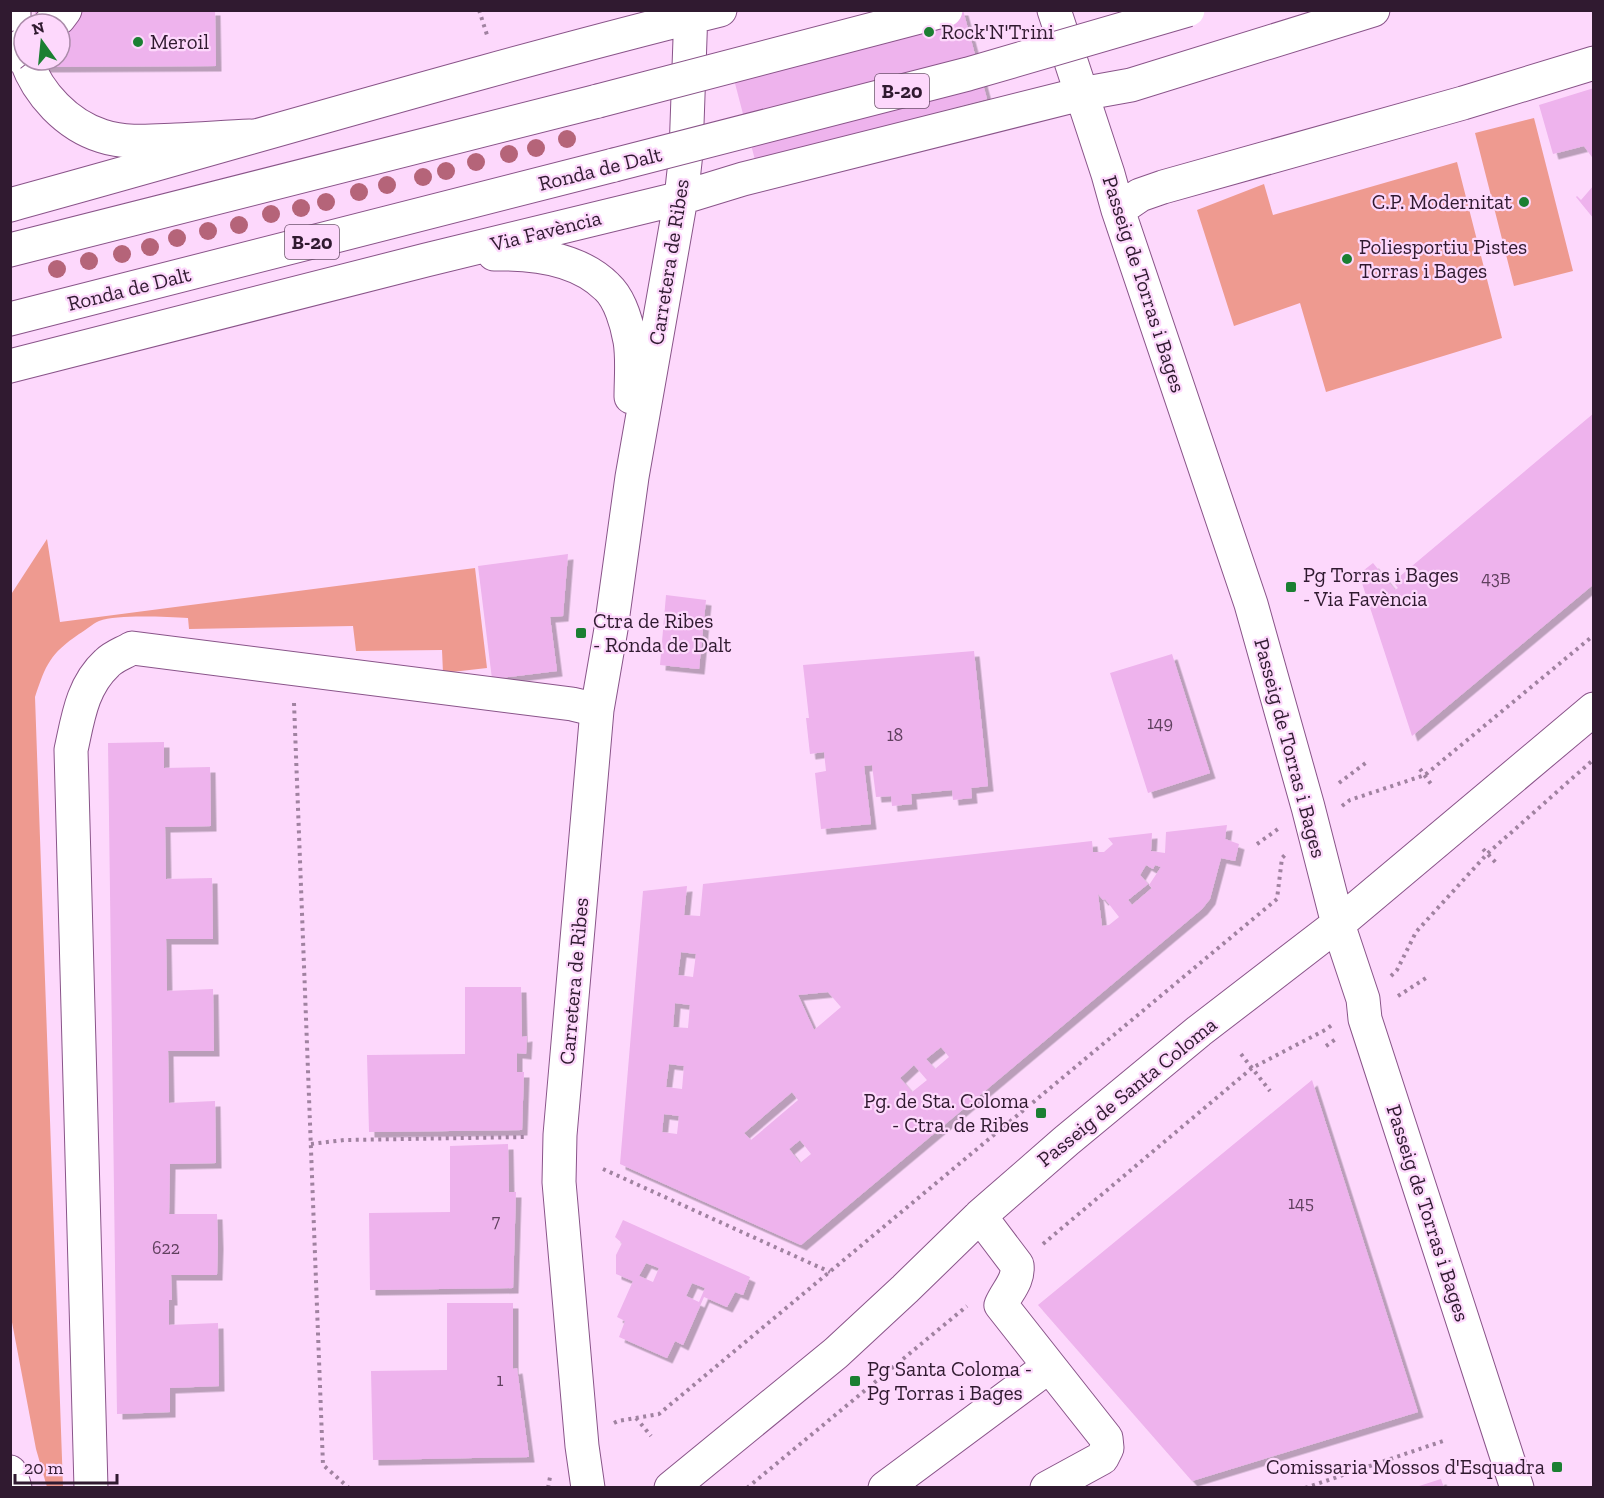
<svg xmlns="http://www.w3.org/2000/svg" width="1604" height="1498" viewBox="0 0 1604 1498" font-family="'Zilla Slab',serif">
	<defs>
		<filter id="shadow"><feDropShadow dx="5.5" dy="5.5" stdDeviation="0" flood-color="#0004"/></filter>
	</defs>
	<rect width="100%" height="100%" fill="#fdd8fc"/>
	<path fill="#ee9a90" d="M1534 118 1573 271 1514 286 1475 133Z
		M1457 162 1502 338 1326 392 1300 303 1234 326 1197 210 1264 184 1273 215Z
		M47 539 60 622 475 568 487 668 443 673 442 650 356 651 353 626 189 629 188 618C166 617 118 614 99 621 92 624 86 630 79 634 50 654 46 664 35 697L63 1487H47L36 1449 11 1317 10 596Z"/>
	<path fill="#eeb3ed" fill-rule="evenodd" filter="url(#shadow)" d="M35 10H215L216 66 35 67V60H60V24H35Z
		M949 10H963L987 99 755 160 731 68Z
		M1594 88V160L1584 146 1553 154 1539 105Z
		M1594 185V219L1576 197 1577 196 1581 200Z
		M1594 413V584L1412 736 1359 574 1373 563 1395 590 1398 588 1393 582Z
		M568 554 563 616 550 617 557 671 492 679 478 566Z
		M666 595 706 600 699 669 660 665Z
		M974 651 988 786 971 788 972 798 953 800 952 790 911 794 912 804 892 806 891 796 876 797 872 765 864 766 871 824 821 829 815 773 826 771 824 752 810 754 806 718H809L803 665Z
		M1172 654 1210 773 1148 793 1110 673Z
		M164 742V768L210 767 211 826 165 827 166 879 212 878 213 939H166L167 991 213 989 214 1051H168L169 1103 215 1101 216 1163 170 1164 169 1214H217L218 1244 217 1275H171L172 1300H169V1325L218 1323 219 1386 170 1388V1412L117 1414 108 743Z
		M1227 825 1225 839 1239 844 1235 861 1221 858 1210 899 1202 909 801 1245 620 1164 643 891 687 886 684 915 700 916 703 884 1092 841 1093 852H1104L1113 844 1108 838 1152 833 1151 851 1165 853 1166 832ZM1146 865 1153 869 1155 865 1161 867 1149 885 1152 888 1132 905 1128 900 1148 884 1140 875ZM1098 894 1103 900 1105 899 1119 917 1109 925 1102 926ZM681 952 696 954 693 977 678 975ZM828 992 841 1007 814 1030 798 995ZM675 1003 690 1005 688 1028 673 1027ZM941 1047 949 1057 935 1069 926 1059ZM669 1064 684 1066 682 1089 666 1087ZM914 1065 927 1080 912 1092 900 1078ZM792 1092 798 1100 751 1140 744 1133ZM664 1114 679 1116 677 1134 662 1132ZM800 1140 811 1154 800 1163 789 1149Z
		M465 987H521L522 1037 527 1036 526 1054 517 1053V1072H524L522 1130 369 1132 367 1055 465 1054Z
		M1312 1080 1418 1412 1192 1481 1038 1305Z
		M508 1144 509 1192H516L513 1288 370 1290 369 1213 450 1212V1146Z
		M623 1220 750 1277 743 1295 735 1292 727 1307 704 1297 683 1345 675 1341 667 1358 619 1337 625 1321 617 1317 633 1281 616 1274V1255L622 1243 615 1237ZM646 1263 659 1268 653 1282 639 1276ZM692 1283 705 1288 699 1302 686 1296Z
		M447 1303H513V1369L517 1368 529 1457 373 1460 371 1371 447 1370Z
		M1441 1479 1444 1488H1416V1487Z"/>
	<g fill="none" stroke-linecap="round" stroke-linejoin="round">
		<g stroke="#895489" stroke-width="35">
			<path id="minor" d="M1054 10 1108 174 1118 210 1251 604 1308 807 1338 924 1363 999 1365 1019 1517 1488
				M50 24 59 18 65 10
				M10 205C247 140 482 69 720 10
				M1118 210 1140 195 1163 187 1463 103 1594 63
				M494 254C533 253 578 258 607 287 620 299 627 324 630 341 633 359 631 379 631 397
				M10 366 426 260 681 198 743 179 1081 94
				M980 1216 1017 1265C1019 1281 1007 1291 1001 1305L1106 1438 1107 1448 1102 1458 1047 1488
				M91 1488 71 750C78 718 82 686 107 663 114 656 124 653 132 648L572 704 597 710
				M588 1488 582 1446 559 1182 560 1135 597 710 611 629 632 477 681 198 686 153 691 10
				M671 1488 836 1353 905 1289 980 1216 1066 1141 1199 1031 1338 924 1594 709
				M885 1488 1048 1367"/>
		</g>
		<g stroke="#895489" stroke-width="35">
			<path id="major" d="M10 1472 15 1488"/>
		</g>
		<g stroke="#895489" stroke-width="35">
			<path id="highway" d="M14 10V20L24 55
				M26 60C38 94 67 125 102 136 126 144 152 141 176 140 201 139 226 137 250 136
				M1081 94 1131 85 1373 10
				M10 250 598 101
				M10 319 614 165"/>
		</g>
		<path stroke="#a082a0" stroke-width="4" stroke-dasharray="3 4.5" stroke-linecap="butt" d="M479 10 488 38
			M294 703 323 1465 349 1488
			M1420 769 1431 784
			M1339 783 1367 762
			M1342 806 1350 800 1425 775 1594 635
			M1257 844 1278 829
			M1483 849 1497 864
			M1391 976 1397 970 1416 932 1487 854 1594 759
			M1398 996 1426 978
			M1326 1046 1336 1039
			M1241 1054 1270 1091
			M311 1144 344 1140 527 1137
			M603 1169 830 1272
			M1043 1244 1252 1068 1325 1030 1332 1025
			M636 1418 651 1436
			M614 1423 618 1421 659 1414 1277 899 1282 858 1286 854
			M548 1488 550 1477
			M747 1488 967 1306
			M1305 1488 1446 1440"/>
		<use href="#minor" stroke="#fff" stroke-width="33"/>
		<use href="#major" stroke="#fff" stroke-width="33"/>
		<use href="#highway" stroke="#fff" stroke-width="33"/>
		<g stroke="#895489" stroke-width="35" stroke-linecap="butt">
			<path id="minor-bridge" d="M10 55 24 44"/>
		</g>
		<g stroke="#895489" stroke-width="35" stroke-linecap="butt">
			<path id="highway-bridge" d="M598 101 946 10
				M614 165 968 74 1188 10"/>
		</g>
		<use href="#minor-bridge" stroke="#fff" stroke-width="33"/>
		<use href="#highway-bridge" stroke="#fff" stroke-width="33"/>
	</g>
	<g fill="#b56479">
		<circle cx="567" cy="139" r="9"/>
		<circle cx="536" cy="148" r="9"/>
		<circle cx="509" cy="154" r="9"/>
		<circle cx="476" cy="162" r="9"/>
		<circle cx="446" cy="171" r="9"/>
		<circle cx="423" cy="177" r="9"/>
		<circle cx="387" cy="185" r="9"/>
		<circle cx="359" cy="192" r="9"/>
		<circle cx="326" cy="202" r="9"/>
		<circle cx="301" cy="208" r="9"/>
		<circle cx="271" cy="214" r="9"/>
		<circle cx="239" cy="225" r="9"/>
		<circle cx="208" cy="231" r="9"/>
		<circle cx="177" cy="238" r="9"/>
		<circle cx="150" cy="247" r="9"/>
		<circle cx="122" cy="254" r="9"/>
		<circle cx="89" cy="261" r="9"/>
		<circle cx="57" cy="269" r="9"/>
	</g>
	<g fill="#1b7f32" stroke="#fdd8fc" stroke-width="2">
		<circle cx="929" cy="32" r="6"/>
		<circle cx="138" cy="42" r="6"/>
		<circle cx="1524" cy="202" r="6"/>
		<circle cx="1347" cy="259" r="6"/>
		<rect x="1285" y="581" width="12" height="12" rx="3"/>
		<rect x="575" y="627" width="12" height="12" rx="3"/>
		<rect x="1035" y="1107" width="12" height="12" rx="3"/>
		<rect x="849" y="1375" width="12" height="12" rx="3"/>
		<rect x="1551" y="1461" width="12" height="12" rx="3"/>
	</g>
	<g text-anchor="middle" stroke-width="4.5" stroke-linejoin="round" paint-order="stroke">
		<g font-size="18" fill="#60405f">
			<text x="1496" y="584">43B</text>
			<text x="1160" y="729">149</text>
			<text x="895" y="741">18</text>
			<text x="1301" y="1209">145</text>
			<text x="496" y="1227">7</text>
			<text x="166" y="1254">622</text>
			<text x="500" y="1386">1</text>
		</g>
		<g fill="#fdd8fc" stroke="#6e536d" stroke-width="1.5">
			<rect x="875" y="74" width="54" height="34" rx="4.5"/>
			<rect x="285" y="225" width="54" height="34" rx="4.5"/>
		</g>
		<g font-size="20" font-weight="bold" fill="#301a30">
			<text x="902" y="98">B-20</text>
			<text x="312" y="249">B-20</text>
		</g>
		<g font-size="21" fill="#301a30" stroke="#fdd8fc" text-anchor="start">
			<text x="941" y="39">Rock'N'Trini</text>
			<text x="150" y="49">Meroil</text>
			<text x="1512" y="209" text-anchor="end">C.P. Modernitat</text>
			<text x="1359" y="254">Poliesportiu Pistes<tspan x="1359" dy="24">Torras i Bages</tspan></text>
			<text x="1303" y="582">Pg Torras i Bages<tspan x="1303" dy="24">- Via Favència</tspan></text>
			<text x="593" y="628">Ctra de Ribes<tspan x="593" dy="24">- Ronda de Dalt</tspan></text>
			<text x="1029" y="1108" text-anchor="end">Pg. de Sta. Coloma<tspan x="1029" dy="24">- Ctra. de Ribes</tspan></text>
			<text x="867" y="1376">Pg Santa Coloma -<tspan x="867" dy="24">Pg Torras i Bages</tspan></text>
			<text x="1545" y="1474" text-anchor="end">Comissaria Mossos d'Esquadra</text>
		</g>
		<g font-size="21" fill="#301a30" stroke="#fdd8fc">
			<text transform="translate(600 169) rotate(-14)" y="7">Ronda de Dalt</text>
			<text transform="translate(546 231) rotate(-14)" y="7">Via Favència</text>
			<text transform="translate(669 262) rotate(-81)" y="7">Carretera de Ribes</text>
			<text transform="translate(1144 284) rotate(72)" y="7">Passeig de Torras i Bages</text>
			<text transform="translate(129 289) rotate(-14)" y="7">Ronda de Dalt</text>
			<text transform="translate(1290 748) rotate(75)" y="7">Passeig de Torras i Bages</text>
			<text transform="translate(574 981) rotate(-85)" y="7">Carretera de Ribes</text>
			<text transform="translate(1127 1092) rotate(-39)" y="7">Passeig de Santa Coloma</text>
			<text transform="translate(1428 1213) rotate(72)" y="7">Passeig de Torras i Bages</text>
		</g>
	</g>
	<rect width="1604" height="1498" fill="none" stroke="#301a30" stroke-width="24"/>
	<g transform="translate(42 42) rotate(345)"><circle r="28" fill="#fdd8fc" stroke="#ab8caa" stroke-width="1.5"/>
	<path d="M0-4.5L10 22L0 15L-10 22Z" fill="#1b7f32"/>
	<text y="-9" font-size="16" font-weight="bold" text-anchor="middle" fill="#301a30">N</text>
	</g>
	<path d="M15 1474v9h102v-9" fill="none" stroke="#301a30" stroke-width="3"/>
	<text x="24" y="1474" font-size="18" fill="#301a30" stroke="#fdd8fc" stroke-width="4.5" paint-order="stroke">20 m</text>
</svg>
